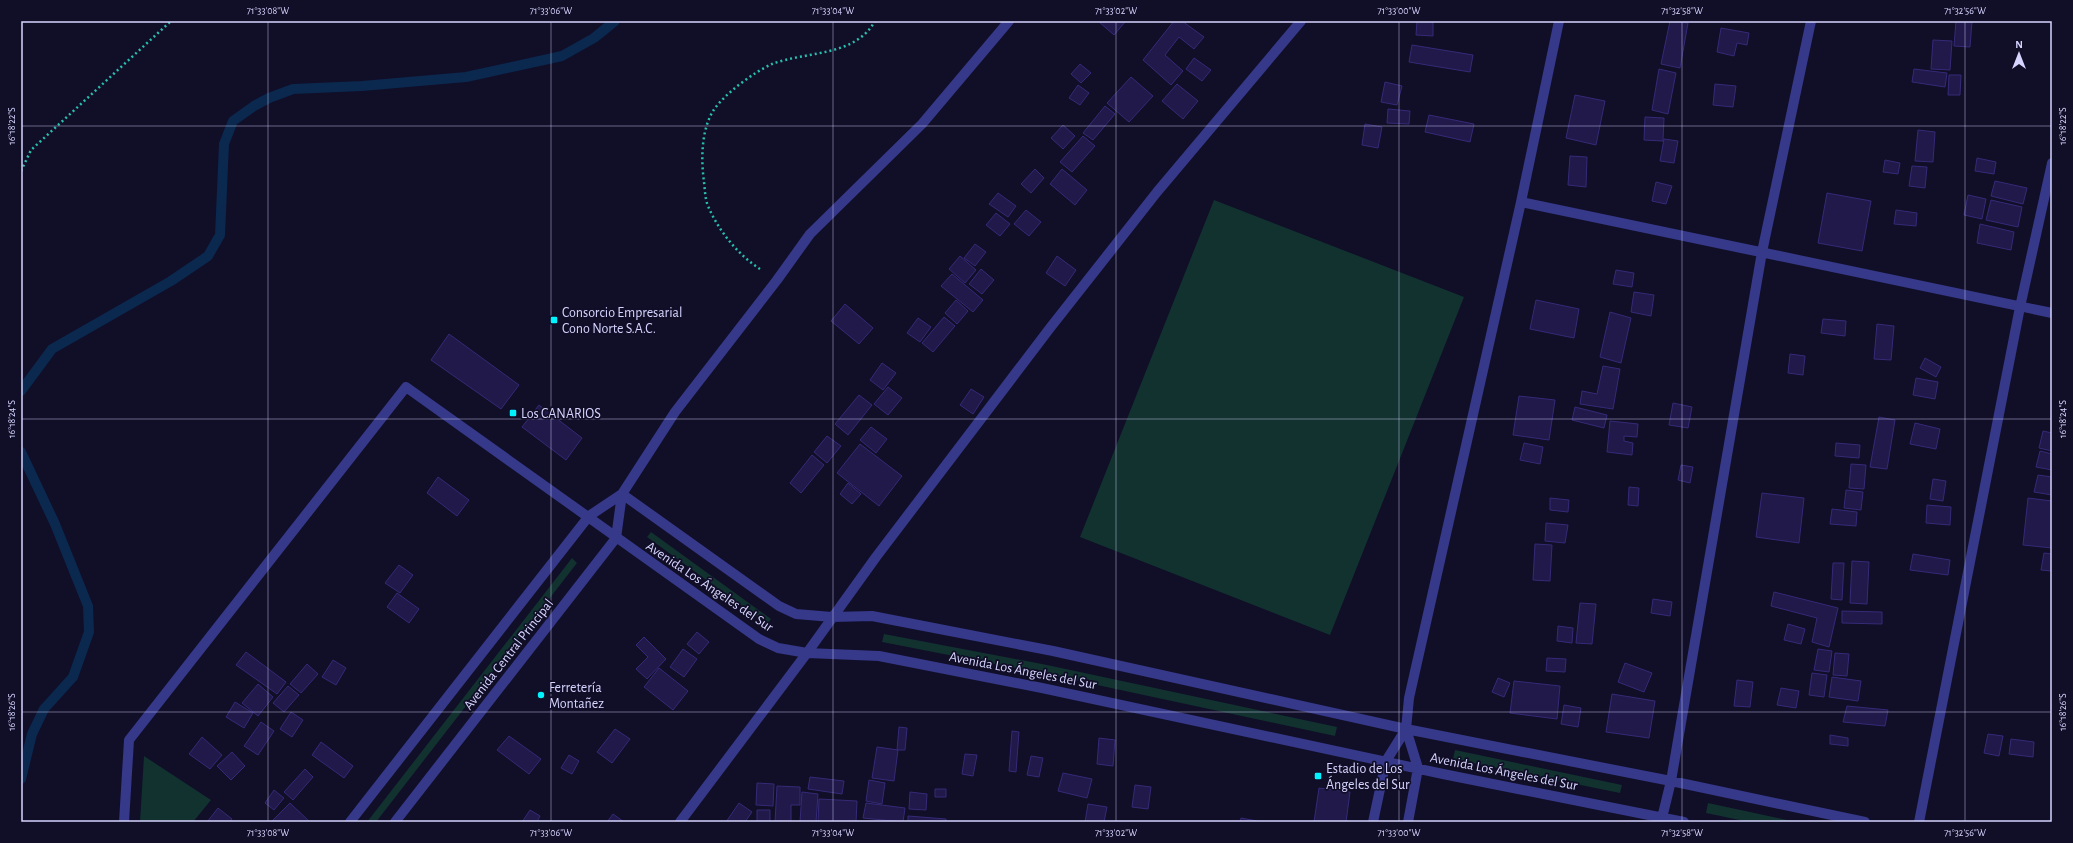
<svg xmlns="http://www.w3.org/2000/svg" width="2073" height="843" viewBox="0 0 2073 843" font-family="'Alegreya Sans',sans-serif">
	<rect width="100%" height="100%" fill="#110e28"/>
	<path fill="#11322f" d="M1214 200 1464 297 1330 635 1080 537Z
		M651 532 771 619 767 624 647 537Z
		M572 558 577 563 376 822H367Z
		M884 634 1047 665 1337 727 1335 736 1046 674 882 642Z
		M1455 750 1622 785 1620 793 1453 759Z
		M144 756 211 800 193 822H140Z
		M1708 803 1796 822H1749L1706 813Z"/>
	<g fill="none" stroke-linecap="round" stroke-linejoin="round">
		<path stroke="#0b284e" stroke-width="10" d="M21 391 52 349 171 281 208 256 220 235 224 144 233 121 254 106 269 98 293 89 362 86 466 77 562 56 594 38 615 21
			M21 452 55 524 88 606 89 632 73 677 44 709 32 734 21 779"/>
	</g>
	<path fill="#20194a" stroke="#352a77" d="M1098 21H1123L1125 22 1114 35Z
		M1174 21H1182L1204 37 1194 49 1179 37 1165 55 1183 71 1171 85 1143 60Z
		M1417 21H1433V36L1416 35Z
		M1670 21 1688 23 1680 68 1661 64Z
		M1956 21H1972L1970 47 1954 46Z
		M1721 28 1749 33 1747 45 1737 43 1734 56 1717 52Z
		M1933 40 1952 41 1950 70 1931 69Z
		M1412 45 1473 55 1470 72 1409 62Z
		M1194 58 1211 70 1202 81 1186 69Z
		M1080 64 1091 73 1081 83 1071 74Z
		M1659 69 1676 73 1668 114 1652 110Z
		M1914 69 1947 73 1945 87 1912 82Z
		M1949 75H1961L1960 95H1948Z
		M1131 77 1153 96 1129 122 1107 103Z
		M1385 82 1402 86 1397 105 1381 102Z
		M1177 84 1198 101 1183 119 1162 101Z
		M1715 84 1736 86 1733 107 1713 105Z
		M1078 85 1089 93 1080 105 1069 98Z
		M1575 95 1605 101 1596 145 1566 138Z
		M1105 106 1115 114 1093 140 1083 133Z
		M1388 109 1410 111 1409 124 1387 123Z
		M1429 115 1474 124 1470 142 1425 132Z
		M1645 117 1664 118 1663 141 1644 140Z
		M1365 124 1382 127 1378 148 1362 145Z
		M1063 125 1075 136 1063 149 1051 138Z
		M1918 130 1935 132 1933 162 1915 161Z
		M1083 136 1095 146 1072 172 1060 162Z
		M1664 139 1678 141 1674 163 1660 161Z
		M1570 156 1587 157 1586 187 1568 185Z
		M1977 158 1996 162 1994 174 1975 171Z
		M1885 160 1900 163 1898 174 1883 172Z
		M1912 166 1927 167 1925 188 1909 186Z
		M1035 169 1044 178 1031 193 1021 184Z
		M1062 169 1087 190 1075 205 1050 184Z
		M1995 181 2027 188 2023 204 1991 196Z
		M1656 182 1672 186 1666 204 1652 201Z
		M998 193 1016 206 1008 217 989 204Z
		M1827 193 1871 201 1862 251 1818 243Z
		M1968 195 1986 199 1982 219 1964 215Z
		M1991 200 2022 207 2018 227 1986 220Z
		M1026 210 1041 222 1029 236 1014 224Z
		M1896 210 1917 213 1916 226 1894 224Z
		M996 213 1010 224 1000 236 986 225Z
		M1980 224 2014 232 2011 250 1977 243Z
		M975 244 986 252 975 266 964 258Z
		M960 256 976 270 965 283 949 269Z
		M1057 256 1076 270 1065 286 1046 273Z
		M981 269 994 280 982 294 969 284Z
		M1616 270 1634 273 1632 287 1613 284Z
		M952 274 983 300 973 312 941 286Z
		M1634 292 1654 295 1651 316 1631 312Z
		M956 300 968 311 957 324 945 313Z
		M1536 300 1579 309 1574 338 1530 329Z
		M845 304 873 328 859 344 831 321Z
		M1610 312 1631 318 1621 363 1600 357Z
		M944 317 955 326 933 352 922 343Z
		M918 318 931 327 920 342 907 333Z
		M1823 319 1846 321 1845 336 1821 333Z
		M1877 324 1894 326 1891 360 1874 359Z
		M449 334 519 385 501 409 431 360Z
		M1790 354 1805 356 1803 375 1788 373Z
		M1925 358 1941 367 1936 377 1920 368Z
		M882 363 896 373 883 390 870 380Z
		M1603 366 1620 369 1613 409 1580 404 1582 391 1597 394Z
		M1916 378 1938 382 1935 399 1913 395Z
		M888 387 902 398 888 415 874 404Z
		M971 389 984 397 973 414 960 405Z
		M859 395 872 405 848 435 835 424Z
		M1519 396 1555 400 1549 440 1513 435Z
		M1673 403 1692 407 1688 428 1669 425Z
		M539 405 582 438 566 460 522 427Z
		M1575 407 1607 415 1604 428 1572 420Z
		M1879 417 1895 420 1887 469 1870 467Z
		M1610 421 1638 424 1637 437 1624 436V441L1633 443 1632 455 1607 452Z
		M1915 423 1940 429 1936 449 1910 444Z
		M871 427 887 439 876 453 860 440Z
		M2043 431 2052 433V451L2039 448Z
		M827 436 841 446 827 463 814 452Z
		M1524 443 1543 447 1540 464 1520 460Z
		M1836 443 1860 445 1859 458 1835 456Z
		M860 444 902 476 879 506 837 473Z
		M2040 451 2052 454V470L2036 467Z
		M812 455 824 465 801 493 790 483Z
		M1851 464 1866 465 1864 489 1849 488Z
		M1681 465 1693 467 1690 483 1678 480Z
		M2038 475 2052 477V495L2034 492Z
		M438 477 469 500 457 516 427 493Z
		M1933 479 1946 481 1943 501 1930 499Z
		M848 483 861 494 852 504 840 494Z
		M1629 487 1639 488 1638 506 1628 505Z
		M1846 490 1863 492 1861 510 1844 508Z
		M1762 493 1804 498 1799 543 1756 537Z
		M1550 498 1569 500 1568 512 1550 510Z
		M2028 498 2052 501V548L2023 545Z
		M1927 505 1951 507 1950 525 1926 523Z
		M1832 509 1857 512 1856 526 1830 524Z
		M1546 523 1568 525 1565 543 1545 541Z
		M1535 544 1552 545 1550 581 1533 580Z
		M2044 553 2052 554V571L2041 570Z
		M1913 554 1950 560 1948 575 1910 570Z
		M1852 561 1869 562 1867 604 1850 603Z
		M1833 563H1844L1842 600 1831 599Z
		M399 565 413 575 400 593 385 583Z
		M1774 592 1838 608 1829 647 1812 642 1817 618 1771 606Z
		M397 593 419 609 409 623 387 607Z
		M1653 599 1672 602 1670 616 1651 613Z
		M1580 603 1596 604 1592 644 1576 643Z
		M1842 611 1882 612V624L1842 623Z
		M1788 624 1805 629 1801 644 1784 640Z
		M1558 626 1573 628 1572 643 1557 641Z
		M697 632 709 642 699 654 687 644Z
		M644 637 666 659 647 679 636 669 648 657 636 645Z
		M683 649 697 659 684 677 670 667Z
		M1818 649 1832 651 1829 672 1814 670Z
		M246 652 286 682 277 694 236 665Z
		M1835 653 1849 654 1847 676 1833 675Z
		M1547 658 1566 659 1565 672 1546 671Z
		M333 660 346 668 336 685 322 677Z
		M1625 663 1652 673 1644 692 1618 682Z
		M307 664 318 674 301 693 290 684Z
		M659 668 688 691 673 710 644 687Z
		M1812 673 1827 675 1824 697 1809 695Z
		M1832 677 1861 681 1858 701 1829 697Z
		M1498 678 1510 683 1504 697 1492 692Z
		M1737 680 1753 682 1750 707 1734 706Z
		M1514 681 1560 686 1557 719 1510 713Z
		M258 684 273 697 258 716 242 703Z
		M288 686 299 695 284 712 273 703Z
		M1781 688 1799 691 1796 708 1777 705Z
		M1612 694 1655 701 1649 738 1606 732Z
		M235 702 253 713 244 728 226 717Z
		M1564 705 1581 708 1578 727 1561 724Z
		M1847 706 1888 710 1885 726 1843 722Z
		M291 712 303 720 292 737 280 729Z
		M261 722 274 731 258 755 244 746Z
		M899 727 907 728 905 750H897Z
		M615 729 630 739 612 763 597 752Z
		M1012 731 1019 732 1016 772 1009 771Z
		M1988 734 2003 736 1999 756 1984 753Z
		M1830 735 1848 738V746L1830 744Z
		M509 736 541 759 529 774 497 750Z
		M202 737 222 755 210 769 189 754Z
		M1099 738 1115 740 1113 766 1097 764Z
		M2011 739 2034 742 2033 757 2009 754Z
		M321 742 353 766 344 778 312 755Z
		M877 747 898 750 894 781 872 778Z
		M232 752 245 766 231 780 217 766Z
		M965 754 977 755 973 776 962 774Z
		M569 755 579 761 572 774 561 768Z
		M1031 756 1043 758 1039 777 1027 775Z
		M305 769 313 777 293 800 284 792Z
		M1063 773 1092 779 1087 798 1058 791Z
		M810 777 844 781 842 794 808 789Z
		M869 780 885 783 882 804 866 801Z
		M757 783 774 784 773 806 756 805Z
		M1135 785 1151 787 1148 809 1132 807Z
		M777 786 800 787V805H791V822H775Z
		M1319 788 1350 792 1346 822H1314Z
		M935 789H946V797H935Z
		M274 790 284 798 274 810 265 803Z
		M802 792 818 794 816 822H800Z
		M910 792 927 794 926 810 909 809Z
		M819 799 857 801 856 822H818Z
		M290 803 310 822H271Z
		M739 803 752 812 745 822H726Z
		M866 803 905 808 903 822 863 818Z
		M1088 804 1107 807 1104 822H1085Z
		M218 808 232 819 230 822H207Z
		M530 810 540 816 537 822H522Z
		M757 810H770V822H757Z
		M613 814 624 822H607Z
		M908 816 946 819V822H908Z
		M1241 818 1257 821V822H1240Z"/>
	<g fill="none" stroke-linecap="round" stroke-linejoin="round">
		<path stroke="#28bfae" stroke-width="2.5" stroke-dasharray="2 3" stroke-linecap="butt" d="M21 171 31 150 171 21
			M760 269C738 255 718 230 708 206 705 199 705 190 704 182 701 160 701 131 713 111 724 94 754 72 772 64 806 51 855 57 875 21"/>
		<path stroke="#363889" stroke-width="10" d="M1521 202 2052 313
			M124 822 129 740 406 387 759 639 778 648 807 653 879 656 1042 688 1443 774 1684 822
			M350 822 589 516 622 494 779 606 796 614 832 617 872 616 1053 651 1406 729 1671 781 1865 822
			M395 822 616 538 622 494 675 412 777 280 810 234 922 124 1009 21
			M680 822 807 653 876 557 1050 328 1157 192 1301 21
			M1373 822 1386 761 1406 729
			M1408 822 1418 768 1406 729 1409 698 1521 202 1559 21
			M1661 822 1671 781 1762 252 1811 21
			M1919 822 2020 307 2052 163"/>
	</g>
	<path fill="none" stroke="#d7d5ff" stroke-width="1" stroke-opacity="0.45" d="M268 21V822M551 21V822M833 21V822M1116 21V822M1399 21V822M1682 21V822M1965 21V822M21 126H2052M21 419H2052M21 712H2052"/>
	<g fill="#01f3ff" stroke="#110e28" stroke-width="1.5">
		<rect x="550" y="316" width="8" height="8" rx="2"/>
		<rect x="509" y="409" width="8" height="8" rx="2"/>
		<circle cx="541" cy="695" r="4"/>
		<rect x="1314" y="772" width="8" height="8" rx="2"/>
	</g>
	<g text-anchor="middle" stroke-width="3.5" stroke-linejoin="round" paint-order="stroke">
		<g font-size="14" fill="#d7d5ff" stroke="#110e28" text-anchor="start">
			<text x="562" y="317">Consorcio Empresarial<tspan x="562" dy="16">Cono Norte S.A.C.</tspan></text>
			<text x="521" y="418">Los CANARIOS</text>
			<text x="549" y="692">Ferretería<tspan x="549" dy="16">Montañez</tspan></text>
			<text x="1326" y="773">Estadio de Los<tspan x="1326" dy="16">Ángeles del Sur</tspan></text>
		</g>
		<g font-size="14" fill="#d7d5ff" stroke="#110e28">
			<text transform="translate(710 586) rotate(34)" y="5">Avenida Los Ángeles del Sur</text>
			<text transform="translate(508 654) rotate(-52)" y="5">Avenida Central Principal</text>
			<text transform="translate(1023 670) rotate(11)" y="5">Avenida Los Ángeles del Sur</text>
			<text transform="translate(1504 771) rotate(11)" y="5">Avenida Los Ángeles del Sur</text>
		</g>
	</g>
	<rect width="2073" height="843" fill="none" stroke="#110e28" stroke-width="44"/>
	<g transform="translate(2019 54)" stroke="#110e28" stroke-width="3" paint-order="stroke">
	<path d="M0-3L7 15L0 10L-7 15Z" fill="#d7d5ff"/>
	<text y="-6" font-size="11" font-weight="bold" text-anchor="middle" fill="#d7d5ff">N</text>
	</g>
	<rect x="22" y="22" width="2029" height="799" fill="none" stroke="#d7d5ff" stroke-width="1.5"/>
	<g font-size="10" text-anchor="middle" fill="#d7d5ff">
		<text x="268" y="14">71°33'08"W</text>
		<text x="551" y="14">71°33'06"W</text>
		<text x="833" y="14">71°33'04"W</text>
		<text x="1116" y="14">71°33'02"W</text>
		<text x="1399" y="14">71°33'00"W</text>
		<text x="1682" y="14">71°32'58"W</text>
		<text x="1965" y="14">71°32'56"W</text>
		<text transform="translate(11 126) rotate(-90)" y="4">16°18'22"S</text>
		<text transform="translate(2062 126) rotate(-90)" y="4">16°18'22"S</text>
		<text transform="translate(11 419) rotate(-90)" y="4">16°18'24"S</text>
		<text transform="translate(2062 419) rotate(-90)" y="4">16°18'24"S</text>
		<text transform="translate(11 712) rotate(-90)" y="4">16°18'26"S</text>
		<text transform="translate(2062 712) rotate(-90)" y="4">16°18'26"S</text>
		<text x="268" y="836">71°33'08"W</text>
		<text x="551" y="836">71°33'06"W</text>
		<text x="833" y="836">71°33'04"W</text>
		<text x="1116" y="836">71°33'02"W</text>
		<text x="1399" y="836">71°33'00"W</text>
		<text x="1682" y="836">71°32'58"W</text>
		<text x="1965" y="836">71°32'56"W</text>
	</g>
</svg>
